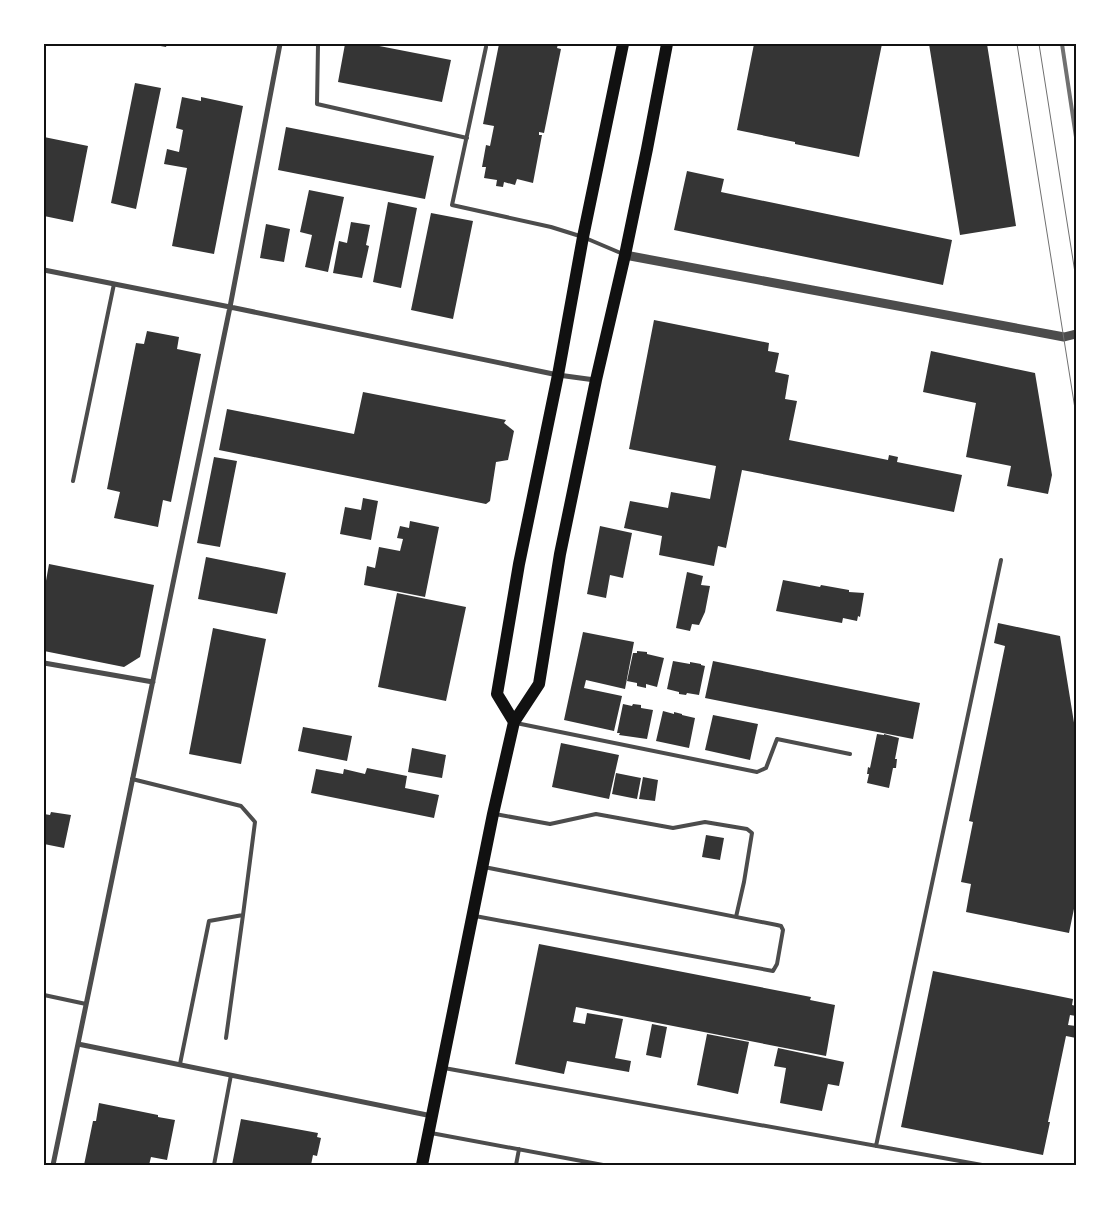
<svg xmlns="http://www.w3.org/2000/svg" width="1120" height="1209" viewBox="0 0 1120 1209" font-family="'Titillium Web',sans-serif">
	<rect width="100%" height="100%" fill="#fff"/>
	<path fill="#353535" d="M155 44H167L166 47 155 45Z
		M345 44H369L451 60 442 102 338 82Z
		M499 44H558L557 48 561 49 544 133 539 132V135H542L533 183 517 179 515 185 504 182 503 187 496 186 497 180 484 178 486 167H482L486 145 490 146 494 126 483 124Z
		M754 44H882L859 157 795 144V142L737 130Z
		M929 44H987L1016 226 960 235Z
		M135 83 161 88 136 209 111 203Z
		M182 97 201 101V97L243 106 214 254 172 246 187 168 164 164 167 149 179 152 183 130 176 128Z
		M286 127 434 156 425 199 278 170Z
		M44 137 88 146 73 222 44 216Z
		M687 171 724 179 721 192 952 240 943 285 674 230Z
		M309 190 344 197 328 272 305 267 312 235 300 232Z
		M388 202 417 208 401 288 373 282Z
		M431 213 473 221 453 319 411 310Z
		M351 222 370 225 366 245 369 246 362 278 333 273 339 241 347 243Z
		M266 224 290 229 284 262 260 258Z
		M654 320 769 343 768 351 779 353 775 372 789 375 785 399 797 401 789 440 888 460 889 455 898 457 897 462 962 475 954 512 742 470 726 548 718 546 714 566 659 555 662 536 624 528 630 501 668 508 671 492 710 499 716 466 629 449Z
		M147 331 179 337 177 349 201 354 171 502 163 500 158 527 114 518 120 492 107 489 136 343 144 344Z
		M931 351 1035 373 1052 475 1048 494 1007 486 1011 466 966 457 976 403 923 392Z
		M363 392 506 420 504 423 514 431 508 460 496 462 490 501 486 504 219 450 227 409 354 434Z
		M214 457 237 461 220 547 197 543Z
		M363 498 378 501 371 540 340 534 345 507 361 510Z
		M410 521 439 527 425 597 364 585 367 566 375 568 379 547 400 551 403 539 397 538 400 526 409 528Z
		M600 526 632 533 623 578 610 575 606 598 587 594Z
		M206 557 286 573 277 614 198 599Z
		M49 564 154 585 140 657 124 667 44 651V592Z
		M687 572 703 576 701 585 710 586 705 612 699 625 692 624 690 631 676 628Z
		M783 580 820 587 821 585 849 590V592L864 593 860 617 858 616 857 621 843 618 842 623 776 611Z
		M397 593 466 607 446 701 378 687Z
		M998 623 1060 636 1076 735V899L1069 933 966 912 971 884 961 882 973 822 969 821 1005 646 994 643Z
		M213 628 266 639 241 764 189 754Z
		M583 632 634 642 625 689 586 680 584 688 622 696 614 731 564 720Z
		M637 651 647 652V654L664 658 657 687 646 684V688L637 686V683L627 681 633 653H637Z
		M673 661 690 664V662L701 664V665L705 666 699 695 687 693 686 695 679 694V692L667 689Z
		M713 661 920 703 913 739 705 698Z
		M623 704 632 706 633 704 641 705V708L653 710 647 739 619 735 620 733H617Z
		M663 711 674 714V712L682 714V715L695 718 689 748 656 741Z
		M713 715 758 724 750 760 705 750Z
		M303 727 352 736 347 761 298 751Z
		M877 734 884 735V734L899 738 895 759H897L896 768H893L889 788 867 783 869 774H867L868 767 870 768Z
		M561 743 619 755 609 799 552 787Z
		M412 748 446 755 442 778 408 772Z
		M367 768 407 776 405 788 439 795 434 818 311 793 316 769 343 774 344 769 365 774Z
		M616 773 641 778 637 799 612 794Z
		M643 777 658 780 655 801 639 799Z
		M51 812 71 815 64 848 44 844V814L50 815Z
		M706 835 724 838 720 860 702 857Z
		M539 944 811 997 810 1000 835 1005 826 1056 576 1007 573 1022 585 1024 587 1013 623 1019 615 1058 631 1061 629 1072 567 1061 564 1074 515 1064Z
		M933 971 1073 999 1072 1005 1076 1006V1016L1070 1015 1068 1025 1076 1026V1038L1066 1036 1048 1122H1050L1043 1155 901 1127Z
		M652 1024 667 1027 661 1058 646 1055Z
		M707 1034 749 1042 738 1094 697 1085Z
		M778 1048 844 1062 839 1086 828 1084 822 1111 780 1103 786 1068 774 1066Z
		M99 1103 158 1115V1117L175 1120 167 1160 151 1157 149 1165H84L93 1121H96Z
		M241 1119 318 1133 317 1137 321 1138 317 1156 313 1155 311 1165H232Z"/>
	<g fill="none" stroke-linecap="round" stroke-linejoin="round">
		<path stroke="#4c4c4c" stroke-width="4" d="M316 44 318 45 317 104 467 138
			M486 47 452 205 551 227 583 237 623 254
			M73 481 114 284
			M516 723 757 772 766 768 777 739 850 754
			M132 779 241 806 255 822 243 915 209 921 180 1064
			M495 814 550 824 596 814 673 828 705 822 747 829 752 833 744 882 736 917
			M475 916 773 971 777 964 783 930 781 926 777 925 484 867
			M44 995 86 1004
			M226 1038 243 915
			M444 1068 982 1165
			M431 1133 603 1165
			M876 1146 1001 560
			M214 1165 231 1075
			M516 1165 519 1149"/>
		<path stroke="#4c4c4c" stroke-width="5" d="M44 270 230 307 558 375 595 380
			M44 663 153 682
			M78 1044 432 1116
			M53 1165 230 307 280 44"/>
		<path stroke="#4c4c4c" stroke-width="9" d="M625 255 1064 337 1076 334"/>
		<path stroke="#111" stroke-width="12" d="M514 722 497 694 519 564 558 375 583 237 623 44
			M422 1165 493 814 514 722 539 684 560 554 596 380 625 255 647 149 667 44"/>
		<path stroke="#707070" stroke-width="1" d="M1017 44 1076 415
			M1039 44 1076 279"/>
		<path stroke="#707070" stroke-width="4" d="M1062 44 1076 137"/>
	</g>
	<rect width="1120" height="1209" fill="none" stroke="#ffffff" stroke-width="90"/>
	<rect x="45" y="45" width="1030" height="1119" fill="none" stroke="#111" stroke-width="2"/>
</svg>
